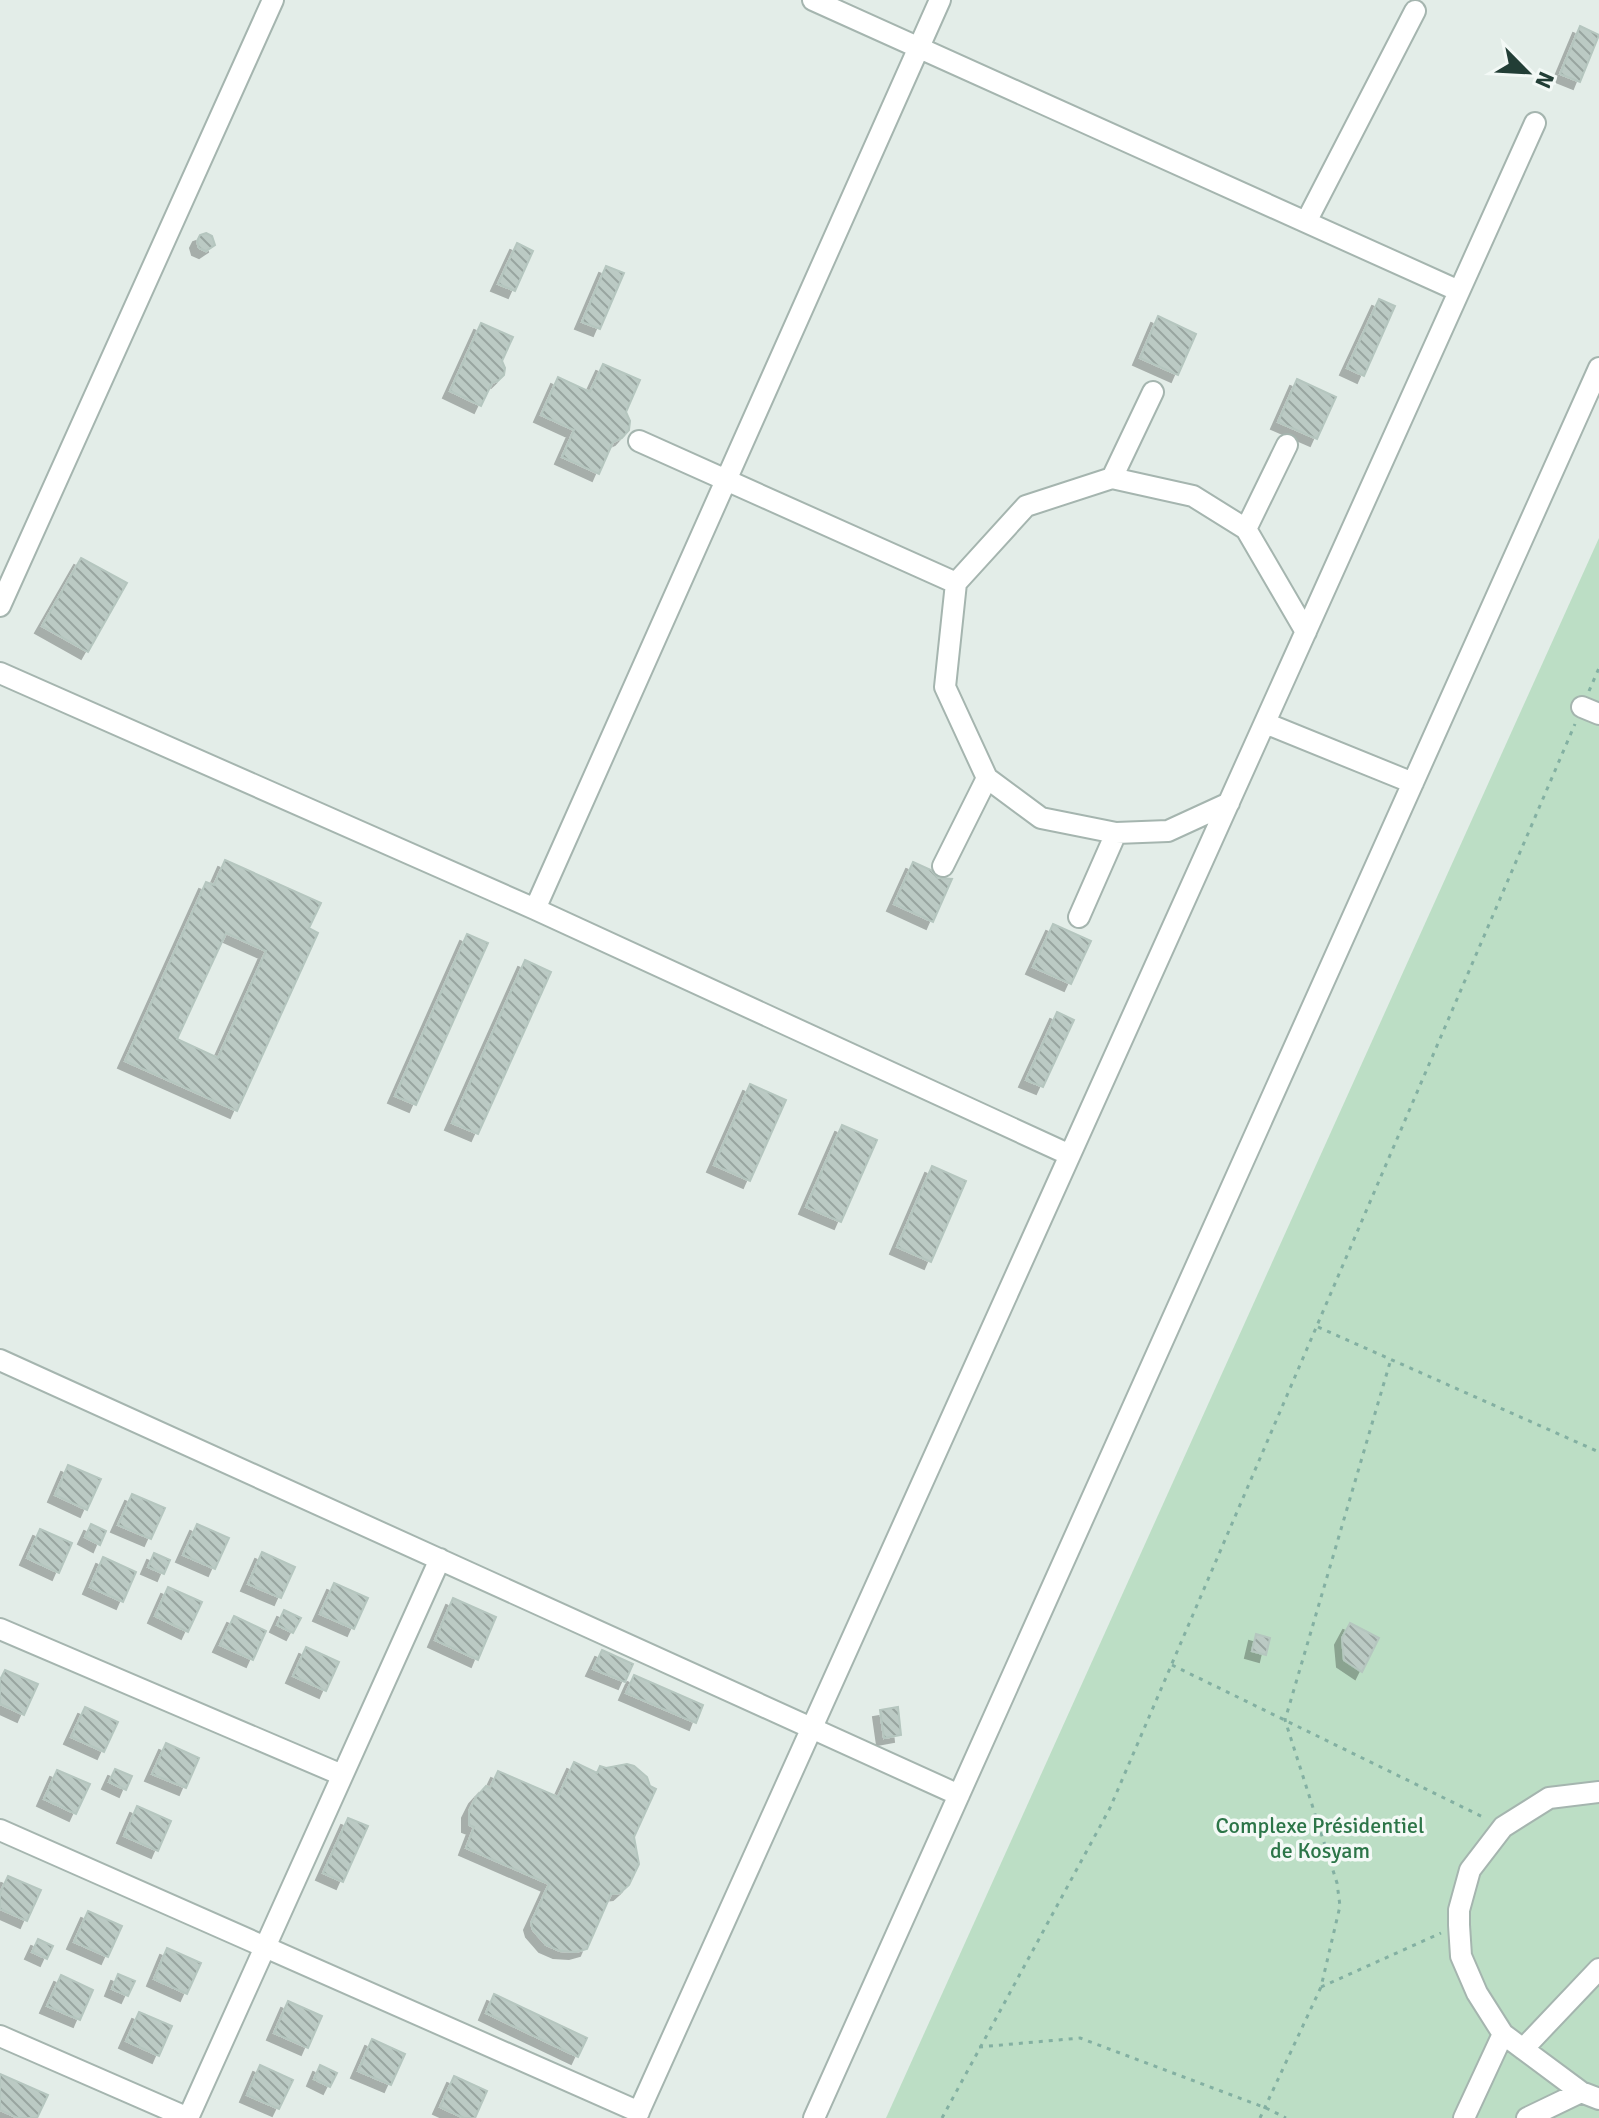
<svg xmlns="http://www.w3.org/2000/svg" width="1599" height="2118" viewBox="0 0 1599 2118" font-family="Signika,sans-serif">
	<defs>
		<pattern id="building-back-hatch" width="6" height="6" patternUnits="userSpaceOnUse" patternTransform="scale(2)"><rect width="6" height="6" fill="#bbcac4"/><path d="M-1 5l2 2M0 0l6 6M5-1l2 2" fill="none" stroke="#98a5a0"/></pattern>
		<filter id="shadow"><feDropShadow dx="-7" dy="7" stdDeviation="0" flood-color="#0004"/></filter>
	</defs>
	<rect width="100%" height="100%" fill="#e3ede8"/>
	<path fill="#bcdec5" d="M1599 538V2118H886Z"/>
	<path fill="url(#building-back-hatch)" stroke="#b5c6bf" stroke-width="2" fill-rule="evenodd" filter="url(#shadow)" d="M1580 26 1599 35 1580 82 1560 74Z
		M206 233 212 236 215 245 206 251 199 248 197 241 200 235Z
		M517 243 533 251 515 291 498 284Z
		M606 266 624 273 600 329 582 322Z
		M1379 299 1395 306 1364 376 1347 368Z
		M1158 316 1196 334 1178 375 1140 358Z
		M481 323 513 337 502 361 505 368 504 375 498 381 492 383 481 406 450 391Z
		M603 364 640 380 626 412 630 421 629 430 622 438 613 442 599 474 562 457 574 430 541 415 558 377 590 392Z
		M1297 379 1336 397 1317 439 1278 422Z
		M81 558 127 583 88 652 42 626Z
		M225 860 321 903 309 928 318 933 237 1111 125 1061 206 882 214 885ZM226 933 266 951 218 1058 177 1039Z
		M913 862 931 870 938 878 952 879 933 922 894 904Z
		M1053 924 1091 941 1071 984 1033 967Z
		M467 934 488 943 416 1105 395 1096Z
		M525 960 551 972 478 1134 452 1123Z
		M1057 1012 1074 1020 1043 1087 1026 1080Z
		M750 1084 786 1100 750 1181 714 1165Z
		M842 1125 877 1140 841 1222 806 1207Z
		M932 1166 966 1181 931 1262 897 1247Z
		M68 1465 101 1479 87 1510 55 1495Z
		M132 1494 165 1508 151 1539 118 1525Z
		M91 1524 106 1531 100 1545 85 1537Z
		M197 1524 229 1538 215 1569 183 1555Z
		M40 1529 72 1543 59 1573 27 1558Z
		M262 1552 295 1567 281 1598 248 1584Z
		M154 1553 170 1560 164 1574 148 1567Z
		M103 1557 136 1572 123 1602 90 1587Z
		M334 1583 368 1598 354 1629 320 1614Z
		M168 1587 202 1602 188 1632 155 1616Z
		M453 1598 496 1617 478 1660 435 1640Z
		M284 1610 301 1618 293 1633 277 1625Z
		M234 1616 266 1631 253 1660 220 1645Z
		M1350 1623 1379 1638 1362 1672 1344 1660 1342 1638Z
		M1256 1634 1270 1638 1266 1655 1252 1651Z
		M306 1647 339 1662 326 1691 293 1676Z
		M602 1650 633 1664 625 1682 593 1669Z
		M5 1670 38 1684 24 1715 0 1704V1680Z
		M634 1675 703 1705 696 1723 626 1693Z
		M85 1707 118 1722 104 1752 71 1737Z
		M898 1707 901 1735 884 1738 880 1710Z
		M166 1743 199 1758 186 1788 152 1774Z
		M574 1762 597 1773 600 1766 606 1768 627 1764 634 1766 647 1777 650 1786 656 1789 634 1837 639 1864 629 1885 620 1893 611 1894 587 1949 576 1952 560 1951 546 1945 533 1930 531 1923 549 1884 466 1848 474 1827 469 1825V1811L476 1797 486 1786 490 1788 498 1771 558 1797Z
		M115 1769 132 1776 126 1790 109 1782Z
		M57 1770 90 1784 76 1814 44 1799Z
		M137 1806 171 1821 158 1851 124 1836Z
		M348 1818 368 1826 343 1882 323 1873Z
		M8 1876 41 1890 27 1921 0 1909V1893Z
		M88 1911 122 1926 108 1957 74 1942Z
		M38 1939 53 1946 47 1959 32 1952Z
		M167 1948 201 1963 187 1994 154 1979Z
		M118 1974 135 1981 128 1996 112 1989Z
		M61 1975 93 1990 80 2020 47 2006Z
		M494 1994 587 2038 578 2057 486 2013Z
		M288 2001 322 2016 308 2048 274 2033Z
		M139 2012 172 2026 159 2056 126 2041Z
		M372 2039 405 2054 391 2085 358 2071Z
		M260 2065 293 2080 279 2109 247 2095Z
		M320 2065 337 2073 330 2087 314 2079Z
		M0 2074 48 2095 37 2118H18L0 2110Z
		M454 2076 487 2091 475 2118H464L440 2107Z"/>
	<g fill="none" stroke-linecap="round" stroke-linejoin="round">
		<g stroke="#a5b5af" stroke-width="24">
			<path id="minor" d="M813 0 1459 291
				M1306 222 1415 11
				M639 441 956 583 1026 506 1112 478 1193 496 1246 529 1306 632
				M1112 478 1153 392
				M1246 529 1287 445
				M956 583 945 687 987 778 1041 818 1116 833 1168 831 1229 803
				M0 606 273 0
				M0 673 535 909 1070 1155
				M1582 707 1599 714
				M1265 723 1413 783
				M943 866 987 778
				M535 909 940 0
				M1079 917 1116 833
				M0 1360 959 1795
				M0 1629 342 1775
				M1599 1792 1549 1798 1503 1827 1470 1870 1459 1910V1925L1461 1956 1477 1993 1503 2034 1581 2092 1599 2099
				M0 1830 639 2112
				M0 2036 188 2118
				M1523 2049 1599 1969
				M188 2118 440 1559
				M636 2118 1535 123
				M814 2118 1599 368
				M1464 2118 1503 2034
				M1527 2118 1581 2092"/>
		</g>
		<path stroke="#83b0a2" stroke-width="3" stroke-dasharray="4 6" stroke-linecap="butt" d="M1589 691 1599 668
			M1318 1327 1599 1452
			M1172 1665 1485 1818
			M1321 1987 1441 1933
			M979 2047 1080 2038 1266 2108 1286 2118
			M942 2118 1110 1808 1575 724
			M1260 2118 1321 1987 1340 1906 1337 1883 1285 1720 1391 1359"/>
		<use href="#minor" stroke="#fff" stroke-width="20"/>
	</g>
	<g text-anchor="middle" stroke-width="7" stroke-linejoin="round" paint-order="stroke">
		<g font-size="22" fill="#2c7548" stroke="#f3f9f6">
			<text x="1320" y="1833">Complexe Présidentiel<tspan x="1320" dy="25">de Kosyam</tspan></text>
		</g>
	</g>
	<g transform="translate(1527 72) rotate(114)" stroke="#f3f9f6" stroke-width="6" paint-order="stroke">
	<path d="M0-6L14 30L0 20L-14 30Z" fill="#223e36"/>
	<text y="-12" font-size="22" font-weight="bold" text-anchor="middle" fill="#223e36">N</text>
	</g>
</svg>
